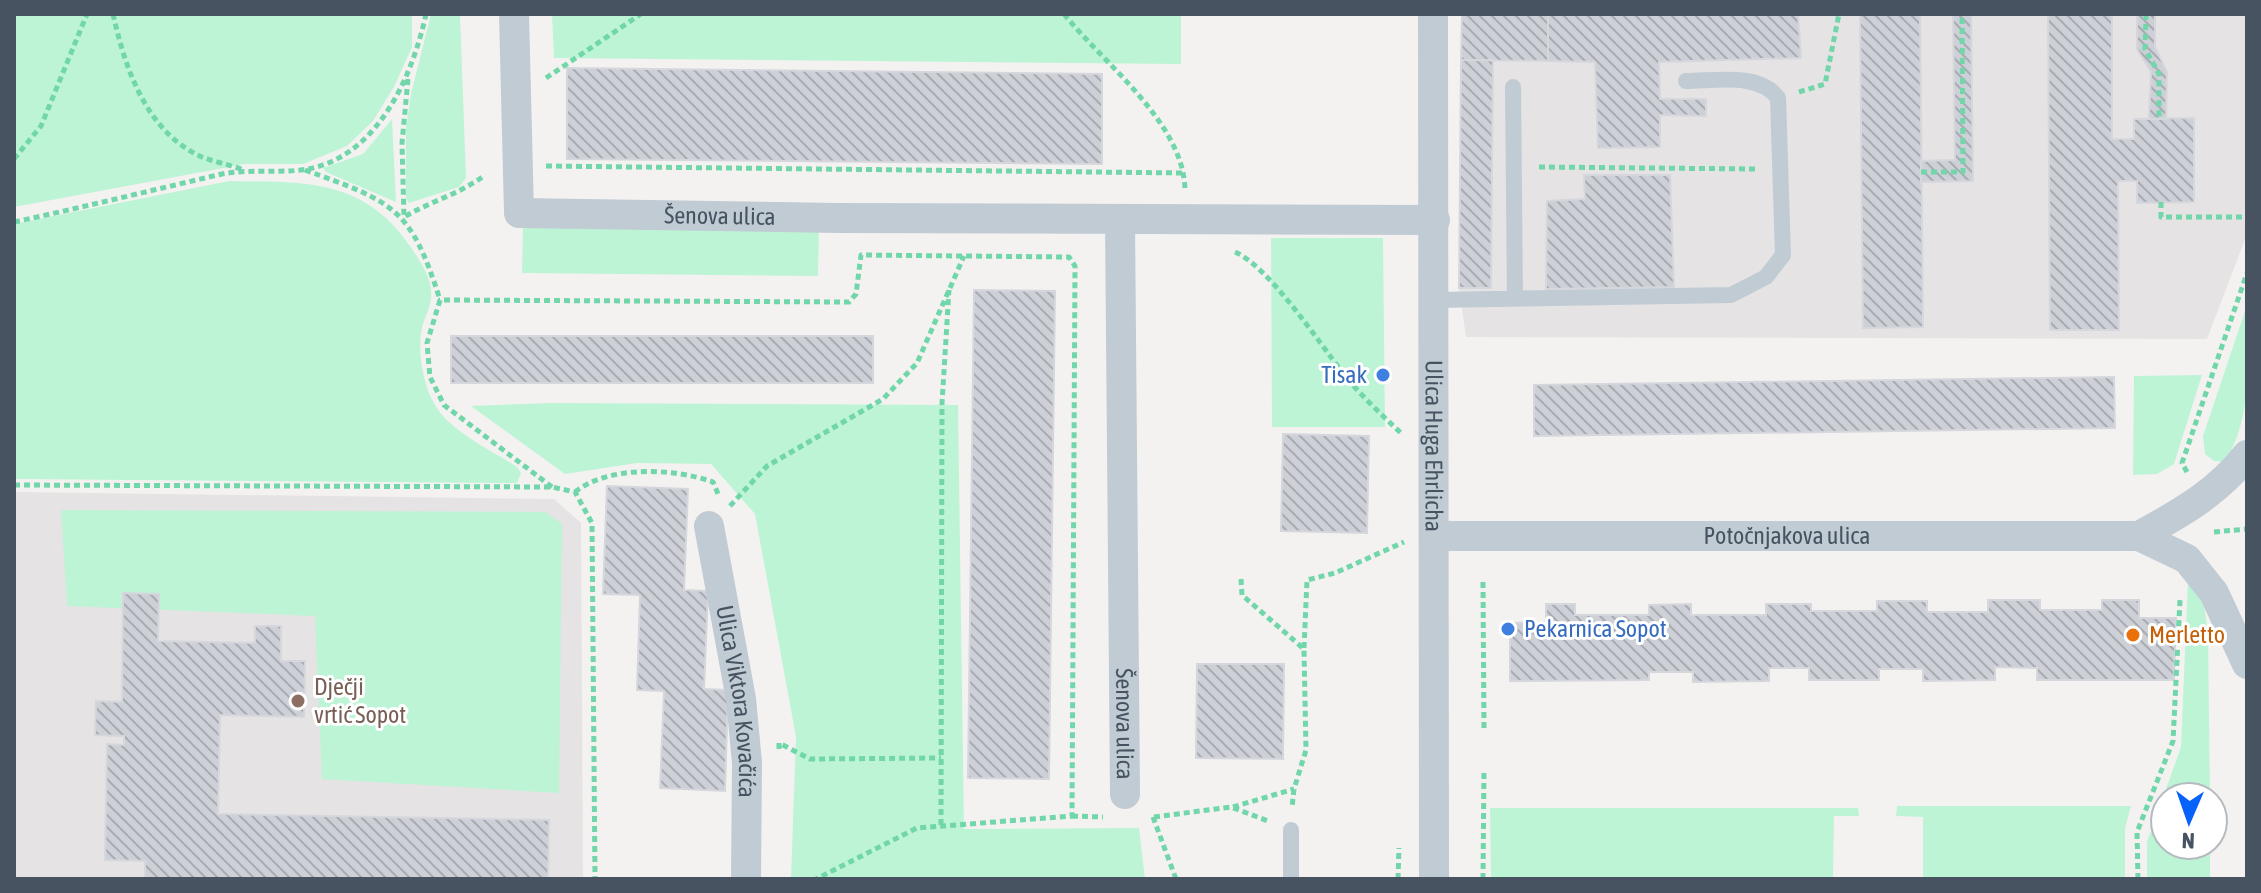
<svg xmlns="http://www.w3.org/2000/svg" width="2261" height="893" viewBox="0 0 2261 893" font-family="'Asap Condensed',sans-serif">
	<defs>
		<pattern id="building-back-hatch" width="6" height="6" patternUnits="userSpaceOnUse" patternTransform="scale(2)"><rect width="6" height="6" fill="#cdd0d7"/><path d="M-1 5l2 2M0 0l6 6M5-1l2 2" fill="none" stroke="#a8abb2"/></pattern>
	</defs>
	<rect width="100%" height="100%" fill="#f4f2f1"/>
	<path fill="#e5e3e3" d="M1462 14H2247V234L2207 339 1466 337 1459 288Z
		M14 492 554 499 581 523 583 879H14Z"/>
	<path fill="#bdf4d6" d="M14 14H412V47L394 87 373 121 347 146 303 164H245L14 207Z
		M431 14H460L466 178 459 187 409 203 406 199V127L411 94Z
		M552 14H1181V64L554 58Z
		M392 119 396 202 326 172 323 168 363 154Z
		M229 181C306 182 365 178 412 249 422 264 433 280 431 299 430 309 424 318 422 328 417 351 423 385 435 405 451 432 491 450 517 467L521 473 517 483 14 479V224Z
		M523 225 819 228 818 276 522 273Z
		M1271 238H1383L1385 427H1272Z
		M2247 305C2247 358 2254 415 2225 462L2214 461 2205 454 2203 436Z
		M2202 375 2174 464 2157 474 2133 475 2134 376Z
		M550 403 958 405 964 829 1139 828 1145 879H791L796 737 755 514 711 464 637 463 565 474 471 406Z
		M61 510 545 512 562 524 559 793 322 779 315 616 67 606Z
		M2188 579 2204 606 2208 631 2210 797H2165V845H2210V879H2147V842L2181 747Z
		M1897 806H2131L2125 828V879H1923V817L1896 816Z
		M1490 808H1858L1859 816H1834L1833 879H1491Z"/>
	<path fill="url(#building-back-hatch)" stroke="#d5d7dd" stroke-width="2" d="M1462 14H1548V61L1461 60Z
		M1548 14H1798L1801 58 1659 62 1660 99H1706V116L1660 115V147L1598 148 1595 62 1548 61Z
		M1860 14H1920L1923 327 1863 328Z
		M1953 14H1971L1973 181 1921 182V161L1955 160Z
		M2137 14H2155V47L2167 72 2166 119H2149L2151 72 2137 49Z
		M2048 15H2112V139H2134V119L2194 118V202L2137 203V181H2118L2119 330H2050Z
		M1461 60H1493L1491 288H1459Z
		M567 68 1102 74V164L567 159Z
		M1584 175H1670L1674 287 1546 289 1547 201 1585 199Z
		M974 290 1055 291 1049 779 968 778Z
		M451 336H873V383H451Z
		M2114 377 2115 428 1534 436V385Z
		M1283 434 1369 436 1367 533 1281 531Z
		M607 486 688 489 684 590 708 591 704 689 728 690 725 791 660 788 664 691 637 690 640 595 603 594Z
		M123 593 159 594 158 641 255 643V626H281V661H305L304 717 220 715 218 814 549 820 548 879H145V861L105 860 107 744 124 745V736L95 735 96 701 122 702Z
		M1988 600H2040V610H2102V600H2139V618H2176L2174 680H2037V668L1995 667V680L1923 681V669H1879V680H1809V668H1769V681L1693 682V672H1649V680L1510 681V623L1546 622V604H1575V615H1649V605L1691 604V615H1766V604H1811V611H1877V601H1927V612H1988Z
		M1197 664H1284L1283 759 1196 758Z"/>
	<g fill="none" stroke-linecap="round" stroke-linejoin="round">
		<path stroke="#71d6aa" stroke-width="5" stroke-dasharray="6 4" stroke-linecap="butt" d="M113 14C125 68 146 132 202 157 215 162 230 165 244 170
			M1064 14C1104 64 1184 123 1185 190
			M2146 14 2145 49 2159 74V118
			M546 78 641 14
			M408 79 402 143 404 217C431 201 460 194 485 175
			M1799 92 1825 84 1839 14
			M14 159 41 126 87 14
			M546 166 1185 173
			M1539 167 1757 169
			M305 170C393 202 411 207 440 300
			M1921 172H1963L1962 14
			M2161 202V217H2247
			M14 222C84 207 153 190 222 174 248 169 275 173 301 170 376 161 412 78 426 14
			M1235 252C1268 266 1319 342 1342 372 1360 395 1382 415 1403 435
			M2187 472 2182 463 2247 273
			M14 485 552 487 575 492 592 523 595 879
			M552 487 444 405 430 377 427 343 440 300 849 302 856 294 861 255 1069 257 1075 266 1072 816 917 828 816 879
			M575 492C609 465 674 468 713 482L719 496
			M730 506 767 466 883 399 917 363 964 256
			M2214 532 2247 529
			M1241 579 1242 595 1304 649 1306 750 1294 789 1292 808
			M1483 582 1484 730
			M1304 648 1307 580 1335 573 1404 542
			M779 749V743L810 759 941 758
			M1233 807 1294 789
			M1072 816 1103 817
			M1153 817 1176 879
			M1154 817 1231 807 1268 821
			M941 825 942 403 949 290
			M1398 879 1399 848
			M1483 879 1484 769
			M2138 879 2137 832 2173 741 2180 600"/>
		<path stroke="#c1cbd4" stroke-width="16" d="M1513 87 1515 299
			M1434 300 1731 295 1766 277 1783 255 1778 98C1759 72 1715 81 1686 81
			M1291 830V879"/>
		<g stroke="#c1cbd4" stroke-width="30">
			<path id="s1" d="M514 14 519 213 838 218 1435 220"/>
			<path id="s2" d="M1433 14 1434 879"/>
			<path id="s3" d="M1120 220 1125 794"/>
			<path id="s4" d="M709 526 741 699 747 763 746 879"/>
			<path id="s5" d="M1435 536H2139L2187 559 2214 593 2247 664"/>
			<path d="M2139 536C2181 513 2217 493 2247 455"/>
		</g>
	</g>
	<g fill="#3f7fe0" stroke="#fff" stroke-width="3">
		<circle cx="1383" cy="375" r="8"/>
		<circle cx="1508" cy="629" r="8"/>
	</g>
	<circle fill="#e8710a" stroke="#fff" stroke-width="3" cx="2133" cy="635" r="8"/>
	<circle fill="#8d6e63" stroke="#fff" stroke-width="3" cx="298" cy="701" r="8"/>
	<g text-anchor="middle" stroke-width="6" stroke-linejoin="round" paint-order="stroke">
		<g font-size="24" fill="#475361" stroke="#fff">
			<text dy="8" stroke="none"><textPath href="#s1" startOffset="400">Šenova ulica</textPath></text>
			<text dy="8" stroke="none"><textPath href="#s2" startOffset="432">Ulica Huga Ehrlicha</textPath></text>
			<text dy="8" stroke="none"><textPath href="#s5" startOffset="352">Potočnjakova ulica</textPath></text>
			<text dy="8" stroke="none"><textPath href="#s4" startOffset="178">Ulica Viktora Kovačića</textPath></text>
			<text dy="8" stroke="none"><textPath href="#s3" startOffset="504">Šenova ulica</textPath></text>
		</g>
		<g font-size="24" fill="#366cbe" stroke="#fff" text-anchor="end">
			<text x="1367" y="383">Tisak</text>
			<text x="1524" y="637" text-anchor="start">Pekarnica Sopot</text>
		</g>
		<g font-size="24" fill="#c56008" stroke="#fff" text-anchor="start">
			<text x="2149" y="643">Merletto</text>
		</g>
		<g font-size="24" fill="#785e54" stroke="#fff" text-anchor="start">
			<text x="314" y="695">Dječji<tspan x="314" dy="28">vrtić Sopot</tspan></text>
		</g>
	</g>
	<rect width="2261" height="893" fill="none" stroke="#475361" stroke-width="32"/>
	<g transform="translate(2189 821) rotate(182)"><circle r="38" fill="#ffffff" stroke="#b5bac0" stroke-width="2"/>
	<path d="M0-6L14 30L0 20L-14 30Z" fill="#0762f9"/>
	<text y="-12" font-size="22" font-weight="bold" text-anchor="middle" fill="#475361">N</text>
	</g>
</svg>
